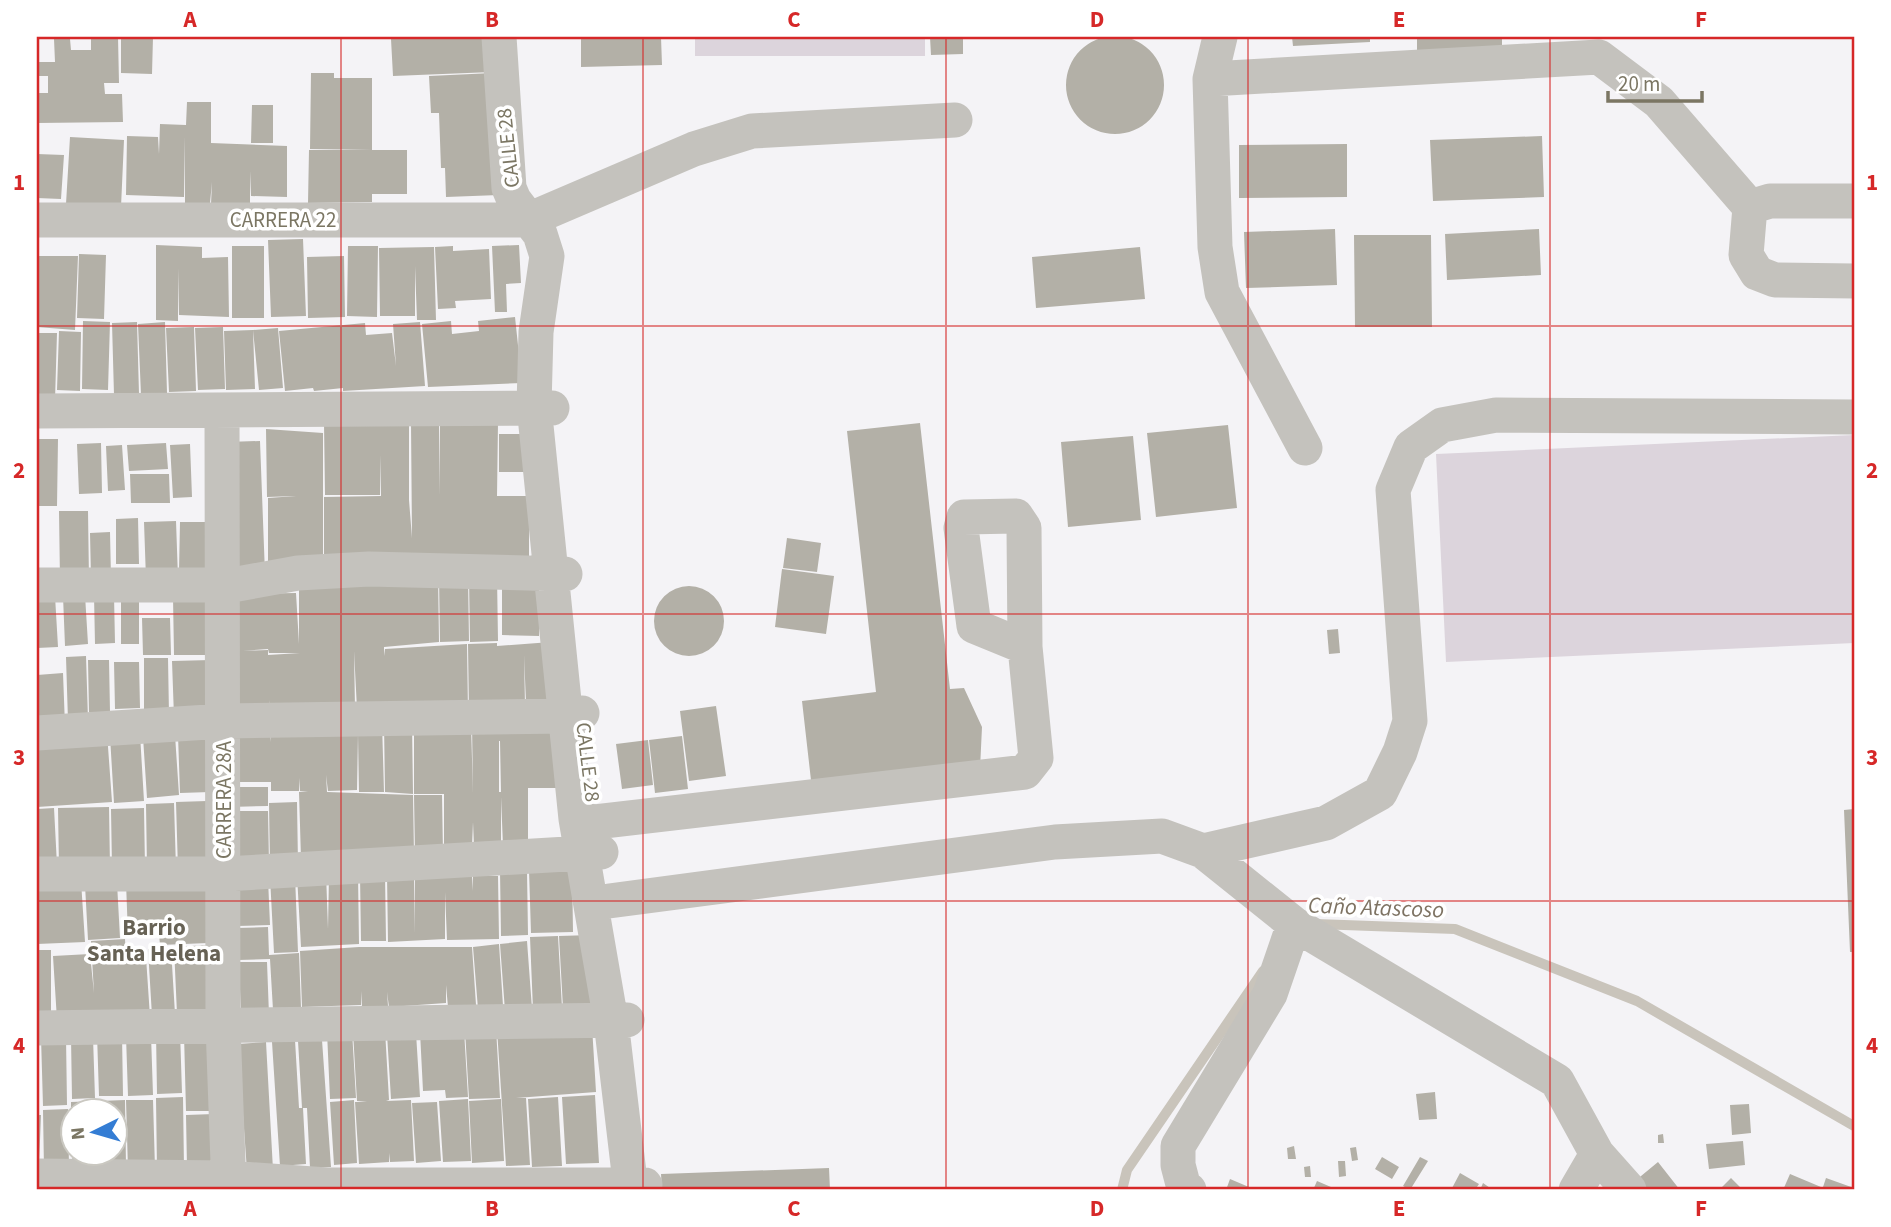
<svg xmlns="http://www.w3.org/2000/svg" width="1891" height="1227" viewBox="0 0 1891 1227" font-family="'Source Sans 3',sans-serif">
	<rect width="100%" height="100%" fill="#f4f3f6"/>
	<path fill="#dcd4dc" d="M695 37H925V56H695Z
		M1854 435V643L1446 662 1436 454Z"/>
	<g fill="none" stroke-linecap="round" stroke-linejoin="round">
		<path stroke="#c9c4bb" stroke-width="10" d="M1316 924 1455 929 1637 1001 1854 1126
			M1122 1190 1127 1170 1263 971"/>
	</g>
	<path fill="#b3b0a7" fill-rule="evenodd" d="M1066 85a49 49 0 1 1 98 0a49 49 0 1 1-98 0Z
		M118 37 119 83H104L105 94H122L123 122 37 123V93H48V76H39V62H55L54 39H70L71 50H91V38Z
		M121 37H153L152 74 121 73Z
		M491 37 492 72 393 76 391 39Z
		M581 37H661L662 65 581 67Z
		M930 37H963V54L931 55Z
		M1292 37H1370V42L1293 46Z
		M1417 37H1502V48L1417 51Z
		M311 73H334V78H372V150L310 149Z
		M493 73 499 195 446 197 445 168H441L439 113H431L429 76Z
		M187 102H211V143L287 146V197L251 196 250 171V204H211L212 182 210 203H185V136L184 197 126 195 127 136 158 137 159 154 160 124 186 125Z
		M252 105H273V143H251Z
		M1542 136 1544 197 1433 201 1430 140Z
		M70 137 124 140 121 207 66 204Z
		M1347 144V197L1239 198V145Z
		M309 150H407V194H372V202L308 203Z
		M37 154 64 155 61 199 37 198Z
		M1335 229 1337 285 1246 288 1244 232Z
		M1539 229 1541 275 1447 280 1445 234Z
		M1354 235H1431L1432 327H1355Z
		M303 239 306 316 271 317 268 240Z
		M156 245 202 247V258L228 257 229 317 179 315 178 268V321L156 320Z
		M519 245 521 283 506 284 507 312H495L492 246Z
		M232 246H264V318H232Z
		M348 246H378L377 317 347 316Z
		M453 246V251L489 249 491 299 455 301 456 308 438 309 435 247Z
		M434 247 436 320H417L415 266V316H380L379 248Z
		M1140 247 1145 299 1036 308 1032 257Z
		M79 254 106 255 104 319 77 318Z
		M37 256H78L75 330 37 327Z
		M344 256 345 317 308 318 307 257Z
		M515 317 522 383 428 387 422 324 451 321 452 334 479 331 478 321Z
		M83 321 110 322 108 390 82 389Z
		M137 322 139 394 114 395 112 323Z
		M165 322 167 393 141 395 138 324Z
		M420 322 425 386 343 391V388L314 391 313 388 285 391 279 331 365 323 366 335 392 333 396 366 393 324Z
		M194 327 196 391 169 392 166 328Z
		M223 327 225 389 198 390 195 328Z
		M278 328 283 388 259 390 253 330Z
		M253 330 255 389 226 390 224 331Z
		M59 331 81 332 80 391 57 390Z
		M37 333H57L55 400H37Z
		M409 422V500L412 538 411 423H439L440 496V423L498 422 497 496H529V559L324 564V497L381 496V455L380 495H325L324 423Z
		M920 423 950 689 964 688 982 727 980 769 812 789 802 701 876 692 847 431Z
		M1228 425 1237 508 1156 517 1147 433Z
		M266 429 323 433V564L268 561V498L296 496 267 497Z
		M499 434H524V472H499Z
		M1133 436 1141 520 1068 527 1061 442Z
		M37 439H58L57 506H37Z
		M260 441 265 574 233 575 227 442Z
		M101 443 102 493 79 494 77 444Z
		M166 443 168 469 129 471 127 445Z
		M190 444 192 497 173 498 170 445Z
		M122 445 125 490 108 491 106 446Z
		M130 474H169L170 503H131Z
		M59 511H88L89 580 60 581Z
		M138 518 139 564H116V519Z
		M176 521 178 578 146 579 144 522Z
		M180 522H206V571H179Z
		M110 532 111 578H91L90 533Z
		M787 538 821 543 817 572 783 568Z
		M782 569 834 576 826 634 775 627Z
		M438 575 439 642 384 647V656L385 649 467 644 468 713 357 709 354 651 355 709 270 716 269 700V715L236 716 234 594 296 593 299 644V578ZM268 649 269 653H300L268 655V650L243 651Z
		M439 576H468L469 641 440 642Z
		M497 576 498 641 470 642 469 577Z
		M502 580H539V636L502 635Z
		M654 621a35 35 0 1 1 70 0a35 35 0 1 1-70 0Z
		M85 595 88 644 65 646 63 596Z
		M94 595H114L115 643 95 644Z
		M37 596H55L58 647 37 648Z
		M121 596H139V644H121Z
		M208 596 210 655H174L173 597Z
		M142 618H170L171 655H143Z
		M1338 629 1340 653 1329 654 1327 630Z
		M551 642 552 701 526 702 524 655 525 705 469 713 468 644 497 643V646Z
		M86 656 88 720 68 721 66 657Z
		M144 658H168L169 715H144Z
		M88 660H109L110 712H89Z
		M211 660 212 716 174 717 172 661Z
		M114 662H139L140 708 115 709Z
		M63 673 65 726 37 728V675Z
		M716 706 726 776 689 781 680 711Z
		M382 723 384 792H359L358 734 357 790 328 791 326 775 327 792 413 795 414 855 301 859 299 792 308 791H300L299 778V791H271V782H235L234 731 270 730 271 742V724Z
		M384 723H412L413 794 385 792Z
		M557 723 558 788H528V846H503L501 797V846H474L473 822 472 846H444V794H414V726L471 725 473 793 472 724ZM499 741H500L501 792H499Z
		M107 733 112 802 37 807V738Z
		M140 734 144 801 114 803 110 736Z
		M208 734 210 792 180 793 178 735Z
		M175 735 179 795 147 798 143 737Z
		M682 736 688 789 655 793 649 740Z
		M648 740 653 785 622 789 616 744Z
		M229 787H268V806L229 807Z
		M414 795H442L443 854 415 855Z
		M207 801 217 868 178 870 176 802Z
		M297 802 298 864 270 865 269 803Z
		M174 803 176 869H147L146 804Z
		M109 807 110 867 59 868 58 808Z
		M54 808 57 865 37 866V809Z
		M144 808 145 868H112L111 809Z
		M1854 809V952H1850L1844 810Z
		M238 811H268L269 864H238Z
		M572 869 573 932 531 933 529 870Z
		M500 871H527L528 935 501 936Z
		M326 873 328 929 329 875 358 874 359 944 301 947 297 875Z
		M385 874 386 941H361L360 875Z
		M387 874H414L415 934V874L472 875V891L473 876H498L499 939 447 940 445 892V939L388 942Z
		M295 876 298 952 274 953 270 877Z
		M268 879 270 925 237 926 235 880Z
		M206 880 208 943 160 945 159 934 128 936 126 882Z
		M81 881 85 942 37 944V884Z
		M117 883 120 938 88 940 85 885Z
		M268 927 269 955 299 953 301 1008 273 1010 270 959 238 960 237 928Z
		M592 935 596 1006 563 1008 559 936Z
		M558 936 562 1008 533 1010 530 937Z
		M125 939 126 959 146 957 150 1017 57 1020 53 956 90 954 94 993 91 941Z
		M527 941 532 1009 505 1011 500 944Z
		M499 944 503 1006 478 1009 473 947Z
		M208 945 211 1012 177 1014 174 947Z
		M359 947H472L476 1005 448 1007 446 985V1003L389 1007 387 992 388 1006 362 1007 361 991V1005L302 1007 300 951Z
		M171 948 175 1014 152 1016 148 949Z
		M37 950H51V1026H37Z
		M239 962H267L269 1015 241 1016Z
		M592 1026 596 1092 516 1098H526L530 1165 506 1166 497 1029Z
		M496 1028 500 1098 469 1099 465 1030Z
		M385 1030 389 1100 386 1101 411 1100 414 1161 390 1162 389 1153V1162L359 1164 355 1102H367L357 1101 353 1032Z
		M464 1030 468 1097 446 1098 445 1090 423 1091 420 1032Z
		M180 1031 182 1093 157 1094 156 1032Z
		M352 1031 356 1098 330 1099 327 1032Z
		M216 1033 218 1111H186L184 1034Z
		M416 1033 420 1097 391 1099 387 1034Z
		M97 1034H122L123 1096H99Z
		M151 1035 153 1095 128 1096 126 1036Z
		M41 1037H66L67 1105 43 1106Z
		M71 1037H93L95 1098 72 1099Z
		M295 1040 299 1108H302L298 1041 322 1040 331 1167 310 1168 307 1108H303L306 1164 280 1166 272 1042Z
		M266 1042 273 1170 247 1171 238 1044Z
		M1435 1092 1437 1119 1419 1120 1416 1094Z
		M595 1095 599 1163 566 1164 562 1097Z
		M183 1097 184 1169 157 1170 156 1098Z
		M558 1097 562 1166 532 1167 528 1099Z
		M468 1099 471 1161 443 1162 439 1101Z
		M501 1099 504 1161 472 1163 469 1101Z
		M125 1100 126 1167 101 1168 100 1154H116V1111H99V1101Z
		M126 1100H153L155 1169 128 1170Z
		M354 1100 357 1163 334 1165 330 1102Z
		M97 1101V1111H71V1102Z
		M437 1102 441 1161 416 1163 412 1103Z
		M1749 1104 1751 1133 1732 1135 1730 1105Z
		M68 1109 69 1168 44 1169 43 1110Z
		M214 1114 215 1167 187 1168 186 1115Z
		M37 1115H41L39 1166H37Z
		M1663 1134 1664 1143H1658V1135Z
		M1743 1141 1745 1165 1709 1169 1706 1144Z
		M1294 1146 1296 1159H1288L1287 1148Z
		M1356 1147 1358 1160 1352 1161 1350 1148Z
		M72 1153 98 1154 99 1168 73 1169Z
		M1382 1157 1399 1167 1392 1179 1375 1169Z
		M1420 1157 1428 1161 1410 1190 1403 1186Z
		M1338 1161H1345L1346 1176 1339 1177Z
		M1658 1162 1680 1190H1643L1635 1181Z
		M1310 1166 1311 1177H1305L1304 1167Z
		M829 1168 830 1190H662L661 1174Z
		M1460 1173 1479 1184 1475 1190H1451Z
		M1790 1174 1821 1187 1820 1190H1783Z
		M1731 1178 1743 1190H1719Z
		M1826 1178 1854 1188V1190H1822Z
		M1230 1179 1256 1190H1226Z
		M1317 1181 1338 1190H1313Z
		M1483 1183 1493 1190H1480Z"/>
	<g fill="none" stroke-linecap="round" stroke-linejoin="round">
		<path stroke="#c4c2bd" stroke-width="35" d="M499 37 509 188 514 200 540 234 547 256 536 332 534 406 576 819 611 1021 631 1190
			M1220 37 1210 79 1215 247 1222 292 1305 448
			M1210 79 1599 57 1659 102 1750 207
			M1854 201H1770L1750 207 1746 255 1757 273 1775 280 1854 281
			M37 220H528L694 149 752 131 955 120
			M222 410 223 1025 229 1190
			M37 411 552 408
			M37 585H232L298 573 369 569 565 574
			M37 733 224 721 567 716 582 713
			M576 819 595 822 1025 772 1036 758 1025 647 1024 528 1016 516 964 517 961 528 974 626 1025 647
			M1203 851 1326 823 1380 793 1400 752 1410 721 1393 490 1411 447 1442 425 1496 415 1854 417
			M37 874H225L601 852
			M609 901 1055 842 1162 836 1203 851 1294 924 1557 1081 1597 1154 1576 1190
			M37 1028 627 1020
			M1597 1154 1629 1190
			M37 1176 229 1178 327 1185H645
			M1189 1190 1184 1188 1178 1165V1146L1270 994 1294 924"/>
	</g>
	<path fill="none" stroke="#d62828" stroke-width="2" stroke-opacity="0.55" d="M341 37V1190M643 37V1190M946 37V1190M1248 37V1190M1550 37V1190M37 326H1854M37 614H1854M37 901H1854"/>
	<g text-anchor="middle" stroke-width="7" stroke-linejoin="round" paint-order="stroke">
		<g font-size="21" fill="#7b7663" stroke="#fff">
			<text transform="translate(508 148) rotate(-96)" y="7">CALLE 28</text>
			<text x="283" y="227">CARRERA 22</text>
			<text transform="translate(588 762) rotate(83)" y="7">CALLE 28</text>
			<text transform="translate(224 800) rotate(-90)" y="7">CARRERA 28A</text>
		</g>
		<g font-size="23" font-style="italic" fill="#7e7363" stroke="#fff">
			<text transform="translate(1376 907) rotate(2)" y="8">Caño Atascoso</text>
		</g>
		<g font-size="23" font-weight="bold" fill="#676255" stroke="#fff">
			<text x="154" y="935">Barrio<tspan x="154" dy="26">Santa Helena</tspan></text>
		</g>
	</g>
	<rect width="1891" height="1227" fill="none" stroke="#ffffff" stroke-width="77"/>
	<g transform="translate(94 1132) rotate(265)"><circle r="33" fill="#ffffff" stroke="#cac8c1" stroke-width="2"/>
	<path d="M0-5L12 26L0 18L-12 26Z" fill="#347dd4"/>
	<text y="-10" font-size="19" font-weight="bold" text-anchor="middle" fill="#7b7663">N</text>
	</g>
	<path d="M1608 91v10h94v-10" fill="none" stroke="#7b7663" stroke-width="3.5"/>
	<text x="1618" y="91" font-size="21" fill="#7b7663" stroke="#ffffff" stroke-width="5" paint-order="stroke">20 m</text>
	<rect x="38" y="38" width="1815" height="1150" fill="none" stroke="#d62828" stroke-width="2.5"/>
	<g font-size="23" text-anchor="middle" font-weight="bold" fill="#d62828">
		<text x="190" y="27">A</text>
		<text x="492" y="27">B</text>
		<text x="794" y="27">C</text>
		<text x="1097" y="27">D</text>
		<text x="1399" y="27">E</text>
		<text x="1701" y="27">F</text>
		<text x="19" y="190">1</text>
		<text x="1872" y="190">1</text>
		<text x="19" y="478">2</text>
		<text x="1872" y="478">2</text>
		<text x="19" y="765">3</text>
		<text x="1872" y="765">3</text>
		<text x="19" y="1053">4</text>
		<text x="1872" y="1053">4</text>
		<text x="190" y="1216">A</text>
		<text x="492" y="1216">B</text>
		<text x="794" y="1216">C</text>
		<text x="1097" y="1216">D</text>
		<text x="1399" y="1216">E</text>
		<text x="1701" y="1216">F</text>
	</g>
</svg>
